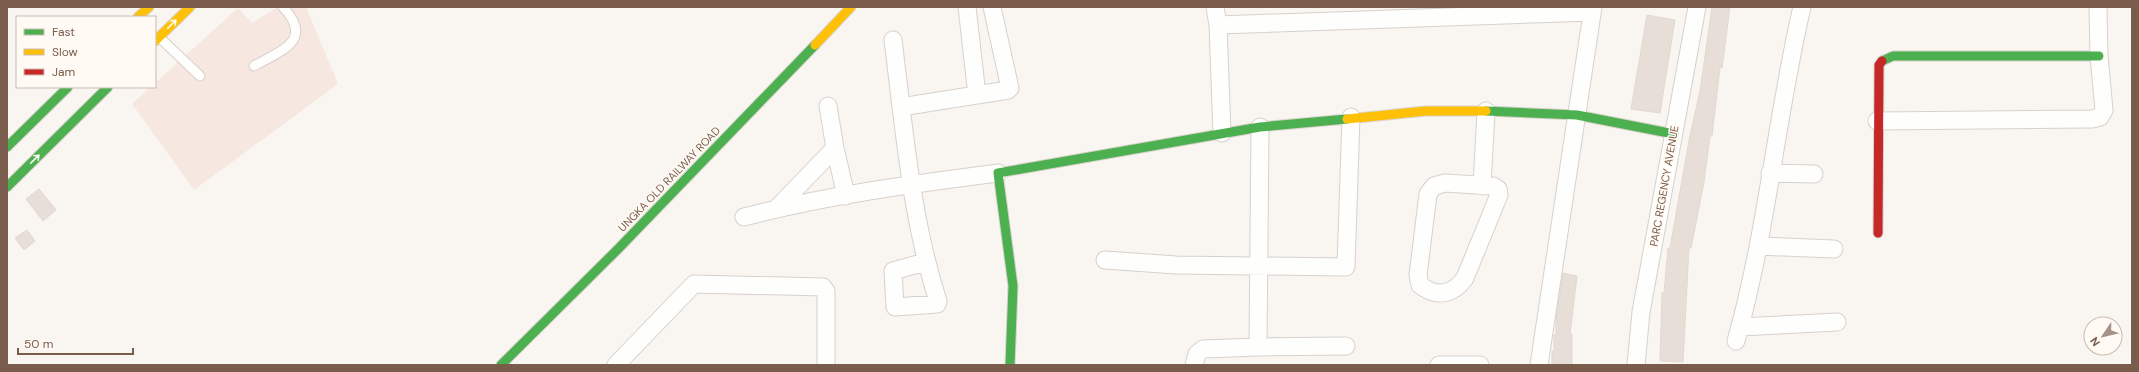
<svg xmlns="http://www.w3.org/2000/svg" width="2139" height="372" viewBox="0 0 2139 372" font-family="'DM Sans',sans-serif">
	<rect width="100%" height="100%" fill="#f9f5f0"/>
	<path fill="#f6e8e1" d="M277 7H306L338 84 194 190 132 104 150 87H155V83L238 8 252 23Z"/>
	<path fill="#e6ded7" stroke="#e2d8d2" d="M1712 7H1730L1722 68 1720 67 1712 136H1710L1704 182 1691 248H1689L1683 362 1660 361 1662 293H1664L1668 248H1670L1690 135 1700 91Z
		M1647 15 1675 20 1660 113 1631 109Z
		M39 189 56 210 43 221 26 199Z
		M27 230 35 241 24 250 15 238Z
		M1563 273 1577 276 1570 334H1572V365H1552V351H1554V335H1556V320Z"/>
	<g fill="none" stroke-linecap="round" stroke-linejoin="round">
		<g stroke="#d7d1cb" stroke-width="11">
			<path id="lane" d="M159 37 200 76
				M254 66C280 51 315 41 283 7"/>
		</g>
		<g stroke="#d7d1cb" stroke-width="19">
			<path id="street" d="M967 7 977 95
				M1215 7 1218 25 1222 133
				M1218 25 1592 12
				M893 40C904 127 911 218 938 301L937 304 895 307 893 271 925 262
				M901 107 1008 90 1010 88 992 7
				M1877 121 2092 119 2100 117 2104 110 2099 56 2098 7
				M835 148 846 196
				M1770 173 1814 174
				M1445 183 1493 186 1498 189 1499 195 1465 278C1453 295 1437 298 1420 285L1418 275 1428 194 1434 186Z
				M1482 186 1486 111
				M777 208 835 148 828 106
				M744 217C827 195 913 184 998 173
				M1758 246 1834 249
				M1105 260 1176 265 1346 267 1351 117
				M1740 327 1837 322
				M1736 341C1767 232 1776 118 1802 7
				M1258 347 1346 346
				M616 365 694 284 823 287 826 291V365
				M1194 365 1197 354 1203 349 1258 347 1260 127
				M1439 365H1480
				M1539 365 1593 7
				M1636 365 1641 312 1697 7"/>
		</g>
		<g stroke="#d9d2cb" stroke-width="11">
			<path id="fast" d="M1882 61 1893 56H2099
				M1486 111 1577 115 1674 134
				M7 147 68 87
				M7 187 108 87
				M501 365 618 249 815 45
				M1010 365 1013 286 998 173 1260 127 1347 119"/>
		</g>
		<g stroke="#d9d2cb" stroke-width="11">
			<path id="slow" d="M138 17 149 7
				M155 41 190 7
				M815 45 851 7
				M1347 119 1426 111H1486"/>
		</g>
		<g stroke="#d9d2cb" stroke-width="11">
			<path id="jam" d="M1878 233 1879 65 1882 61"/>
		</g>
		<use href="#lane" stroke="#fefefd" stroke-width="9"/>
		<use href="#street" stroke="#fefefd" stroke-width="17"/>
		<use href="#fast" stroke="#4caf50" stroke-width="9"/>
		<use href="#slow" stroke="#ffc107" stroke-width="9"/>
		<use href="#jam" stroke="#c62828" stroke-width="9"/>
	</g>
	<defs><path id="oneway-shaft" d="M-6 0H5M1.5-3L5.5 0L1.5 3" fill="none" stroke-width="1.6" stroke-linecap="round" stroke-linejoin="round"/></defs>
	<g stroke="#fffaf3">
		<use href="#oneway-shaft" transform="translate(172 24) rotate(-45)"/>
		<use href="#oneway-shaft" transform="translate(35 159) rotate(-44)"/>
	</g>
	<g text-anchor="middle" stroke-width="3" stroke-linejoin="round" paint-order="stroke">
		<g font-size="11" fill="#7a5c4d" stroke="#fffaf3">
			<text transform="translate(669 179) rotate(-46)" y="4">UNGKA OLD RAILWAY ROAD</text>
			<text transform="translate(1664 186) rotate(-80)" y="4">PARC REGENCY AVENUE</text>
		</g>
	</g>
	<rect width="2139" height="372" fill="none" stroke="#7a5c4d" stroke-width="16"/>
	<rect x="16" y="16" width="140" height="72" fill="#fffaf3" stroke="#cabbb1"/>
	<rect x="24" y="29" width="20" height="6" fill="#4caf50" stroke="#cabbb1"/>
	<text x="52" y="36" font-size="12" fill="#7a5c4d">Fast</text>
	<rect x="24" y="49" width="20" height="6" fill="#ffc107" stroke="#cabbb1"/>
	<text x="52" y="56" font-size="12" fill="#7a5c4d">Slow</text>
	<rect x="24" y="69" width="20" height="6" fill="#c62828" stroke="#cabbb1"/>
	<text x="52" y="76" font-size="12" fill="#7a5c4d">Jam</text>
	<g transform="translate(2103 336) rotate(235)"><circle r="19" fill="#fffaf3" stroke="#cabbb1"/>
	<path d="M0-3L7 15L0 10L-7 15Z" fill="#a69286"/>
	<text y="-6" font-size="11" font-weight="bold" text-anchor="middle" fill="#7a5c4d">N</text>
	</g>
	<path d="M18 348v6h115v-6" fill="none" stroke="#7a5c4d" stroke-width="2"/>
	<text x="24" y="348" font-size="12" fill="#7a5c4d" stroke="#fffaf3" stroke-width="3" paint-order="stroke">50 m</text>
</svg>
